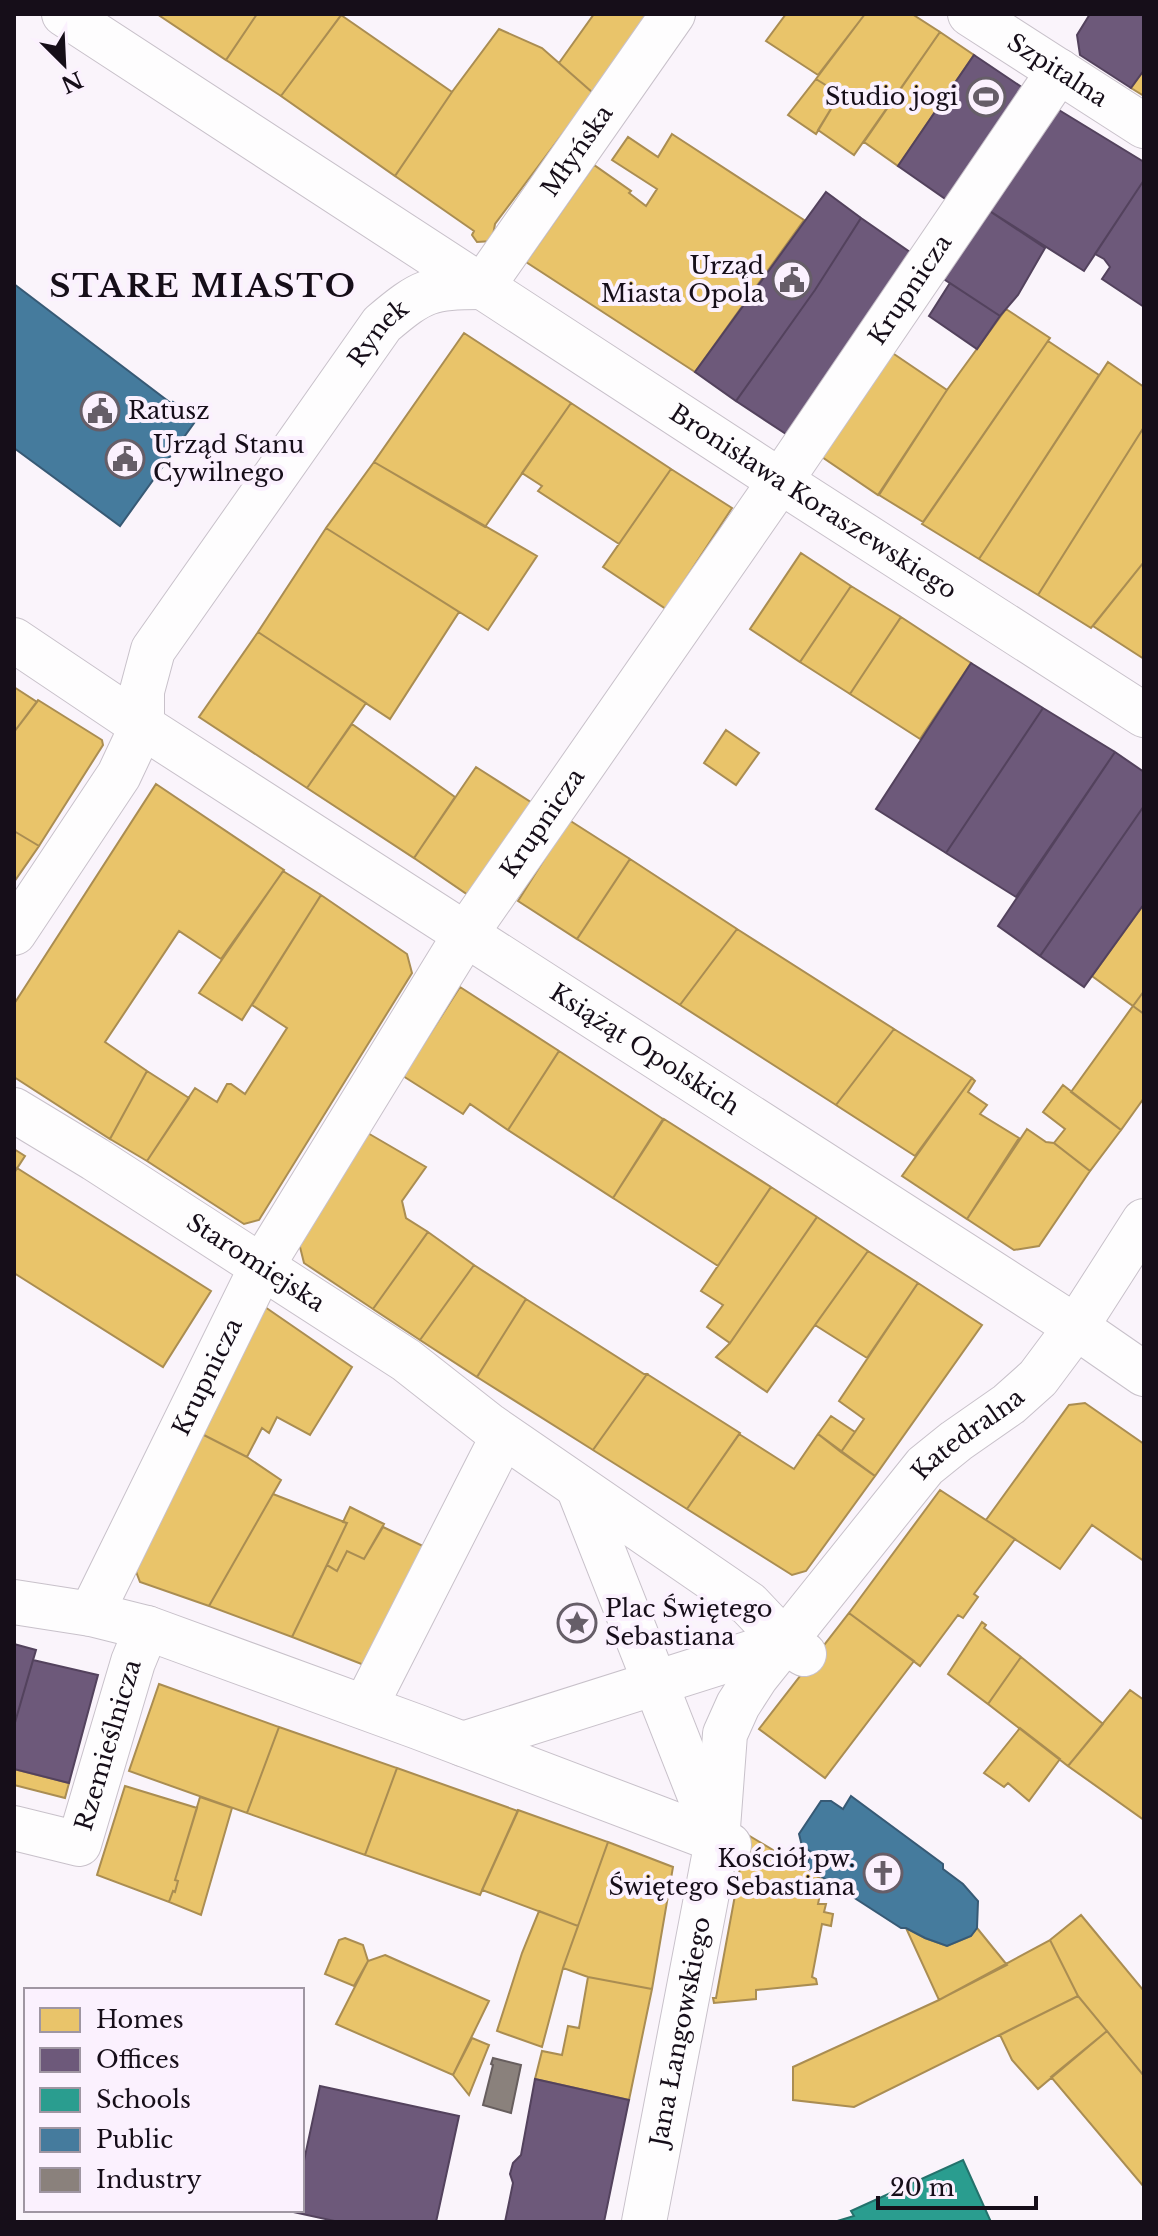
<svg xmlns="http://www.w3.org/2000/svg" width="1158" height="2236" viewBox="0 0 1158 2236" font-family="'Libre Baskerville',serif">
	<rect width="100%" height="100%" fill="#faf4fb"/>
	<path fill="#e9c46a" stroke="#aa8d52" stroke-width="2" d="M157 14H257L226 60Z
		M257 14H342L281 96 226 60Z
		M594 14H648L593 93 559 63Z
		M786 14H865L818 75 766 41Z
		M865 14H912L940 32 854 155 818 130 840 94 816 79Z
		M341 15 452 92 395 176 281 96Z
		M499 29 542 48 593 93 495 224 492 241 477 242 472 235 474 231 395 176 452 92Z
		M940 32 974 55 898 166 864 142Z
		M1144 70V96L1131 88Z
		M816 79 840 94 816 134 788 115Z
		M672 134 804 220 695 372 526 262 594 165 631 191 629 193 646 206 657 189 612 160 628 137 658 157Z
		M1006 309 1050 338 923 522 879 495 947 390Z
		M464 333 571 403 485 527 374 462Z
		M1048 341 1099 375 979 559 922 524Z
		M891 352 947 390 878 495 819 455Z
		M1108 362 1144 387V427L1038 595 979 559Z
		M571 403 671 469 619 544 538 491 542 486 522 473Z
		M1144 427V562L1091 628 1038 595Z
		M374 462 537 556 488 630 326 528Z
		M671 469 732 508 666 609 603 567Z
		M326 528 459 612 390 719 258 632Z
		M801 553 851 586 800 662 750 629Z
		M1144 562V659L1093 626Z
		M851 586 901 617 850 694 800 662Z
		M901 617 971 663 920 739 850 694Z
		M258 632 366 703 307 788 199 717Z
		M14 687 37 702 14 732Z
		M38 700 102 740 103 745 39 846 14 831V732Z
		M352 724 455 797 414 858 307 788Z
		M726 730 759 753 736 785 704 763Z
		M476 767 537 806 474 899 414 858Z
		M156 784 284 870 221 959 179 931 105 1042 147 1071 110 1139 14 1077V1004Z
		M569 820 630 859 577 939 518 901Z
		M14 831 39 846 14 882Z
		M630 859 737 929 680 1005 577 939Z
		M283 871 321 895 242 1020 199 993Z
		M321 895 407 954 412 973 259 1220 244 1224 147 1161 195 1088 217 1102 227 1084H231L245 1094 287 1028 252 1005Z
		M1144 904V991L1133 1006 1092 976Z
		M737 929 894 1029 836 1105 680 1005Z
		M460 987 559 1051 508 1130 470 1104 463 1114 403 1076Z
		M1144 991V1014L1133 1006Z
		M1133 1006 1144 1014V1098L1121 1130 1071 1092Z
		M894 1029 972 1078 915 1156 836 1105Z
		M559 1051 663 1119 613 1198 508 1130Z
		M147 1071 189 1098 147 1161 110 1139Z
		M972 1078 975 1081 968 1092 987 1105 980 1114 1019 1138 967 1219 902 1176Z
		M1063 1085 1121 1130 1090 1171 1054 1143 1065 1129 1043 1112Z
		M664 1119 771 1187 718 1266 613 1198Z
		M1027 1129 1046 1142 1054 1143 1090 1171 1039 1246 1014 1250 967 1219Z
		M366 1132 426 1167 402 1201 406 1218 428 1232 373 1309 304 1263 299 1243Z
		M14 1149 25 1156 14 1173Z
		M17 1168 211 1291 163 1367 14 1273V1173Z
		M771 1187 817 1217 730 1343 707 1327 723 1305 701 1291Z
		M817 1217 868 1251 767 1392 716 1357 730 1343Z
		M428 1232 474 1265 420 1340 373 1309Z
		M868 1251 918 1283 867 1358 815 1325Z
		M474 1265 526 1299 477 1377 420 1340Z
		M918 1283 982 1325 875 1476 841 1452 864 1419 839 1401Z
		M526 1299 644 1374H647L593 1450 477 1377Z
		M265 1307 352 1367 310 1435 277 1417 269 1433 262 1428 247 1457 196 1431Z
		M647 1374 740 1433 687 1509 593 1450Z
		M1085 1403 1144 1444V1561L1092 1525 1060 1569 986 1520 1069 1405Z
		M831 1416 855 1432 841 1452 818 1434Z
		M196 1431 247 1457 281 1480 209 1606 140 1582 132 1561Z
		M739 1434 794 1469 818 1434 875 1476 806 1571 792 1575 687 1509Z
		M940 1490 1015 1539 974 1594 978 1597 963 1618 958 1615 920 1666 849 1613Z
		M273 1494 347 1523 292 1637 209 1606Z
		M350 1507 384 1524 364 1559 347 1551 337 1571 327 1565 347 1523 343 1522Z
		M383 1527 425 1547 364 1665 292 1637 327 1565 337 1571 347 1551 364 1559Z
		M849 1613 914 1661 825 1778 759 1729Z
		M982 1622 986 1625 984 1628 1021 1657 988 1704 948 1674Z
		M1021 1657 1103 1724 1068 1766 988 1704Z
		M159 1684 279 1727 247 1813 129 1771Z
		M1130 1690 1144 1700V1820L1068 1766Z
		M279 1727 397 1768 365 1855 247 1813Z
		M1020 1728 1060 1759 1029 1801 1008 1783 1004 1787 984 1773Z
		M397 1768 518 1811 480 1895 365 1855Z
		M14 1769 69 1783 65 1798 14 1785Z
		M125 1786 197 1808 175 1880 178 1881 175 1892 173 1891 169 1902 97 1875Z
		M200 1797 232 1808 201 1915 169 1902 173 1891 175 1892 178 1881 175 1880Z
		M518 1810 608 1842 578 1926 482 1890Z
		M748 1835 823 1880 818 1904H826L824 1912 833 1914 831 1926 822 1924 812 1977 816 1979 817 1984 756 1990V1999L714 2003 713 1998H716L746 1836Z
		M608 1842 673 1867 652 1989 588 1977 563 1968Z
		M539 1911 578 1926 563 1968 542 2047 497 2031 522 1953Z
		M1081 1915 1144 1991V2076L1078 1996 1050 1940Z
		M906 1928 925 1938 947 1946 971 1936 977 1928 1007 1965 939 2000Z
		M345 1938 363 1945 368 1961 354 1986 325 1974 339 1940Z
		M1050 1940 1078 1996 854 2107 793 2100V2067L939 2000Z
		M385 1955 489 2001 453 2075 336 2024 368 1961Z
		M588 1977 652 1989 629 2100 535 2079 542 2051 562 2055 568 2026 579 2028Z
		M1078 1996 1107 2031 1038 2089 1012 2060 1000 2035Z
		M1107 2031 1144 2076V2187L1051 2077Z
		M472 2038 489 2045 469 2095 453 2075Z"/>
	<path fill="#6d597a" stroke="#53425d" stroke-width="2" d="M1090 14H1144V70L1131 88 1080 55 1077 35Z
		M974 55 1026 90 954 205 898 166Z
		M1054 107 1144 162V180L1084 271 985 208Z
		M1144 180V307L1102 279 1110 267 1104 259 1095 254Z
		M826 192 861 218 815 290 736 401 695 372Z
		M985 208 1045 248 1018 295 1000 316 939 276Z
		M861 218 920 259 795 440 736 401 815 290Z
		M950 283 1000 316 977 349 929 316Z
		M971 663 1043 708 946 853 876 809Z
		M1043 708 1115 752 1016 897 946 853Z
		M1115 752 1144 772V806L1040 956 998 926Z
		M1144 806V904L1084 987 1040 956Z
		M14 1644 36 1650 14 1726Z
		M33 1660 98 1675 69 1783 14 1769V1726Z
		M535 2079 629 2100 604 2222H505L513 2183 510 2174 513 2163 521 2155Z
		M320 2086 459 2116 436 2222H339L293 2212V2210H302V2170Z"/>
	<path fill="#2a9d8f" stroke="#24726c" stroke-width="2" d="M963 2160 991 2222H834L854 2216 851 2211Z"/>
	<path fill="#457b9d" stroke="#375a75" stroke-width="2" d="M14 284 172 404 173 402 197 419 120 526 14 448Z
		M851 1796 943 1864V1869L963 1884 978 1901 977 1928 971 1936 947 1946 925 1938 906 1928H901L805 1866 813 1853 802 1846 799 1834 821 1801H831L843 1809Z"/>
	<path fill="#8a817c" stroke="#675e5e" stroke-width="2" d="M493 2058 521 2065 511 2113 483 2105 493 2065 491 2064Z"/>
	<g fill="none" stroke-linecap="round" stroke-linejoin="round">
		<g stroke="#c8c1ca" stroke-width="46">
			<g id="minor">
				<path id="s1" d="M64 14 780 481 1144 715"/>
				<path id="s2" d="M970 14 1144 126"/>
				<path id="s3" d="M482 287 673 14"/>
				<path id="s4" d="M14 640 142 726 1076 1327 1144 1374"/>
				<path id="s5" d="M14 933 119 775 142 726V691L153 650 382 324C422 290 430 287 482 287"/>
				<path id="s6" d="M14 1110 95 1159 406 1360 490 1426 749 1604 785 1642 804 1654"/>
				<path d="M578 1487 712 1827"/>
				<path d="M14 1602 91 1614 147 1628 418 1727 729 1845"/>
				<path id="s7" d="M91 1614 262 1266 465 935 792 464 1059 71"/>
				<path d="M365 1707 503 1436"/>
				<path d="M463 1744 785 1642"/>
				<path id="s8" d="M14 1828 79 1844 133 1662 147 1628"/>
				<path id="s9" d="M644 2222 717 1841 725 1734 738 1705 756 1677 925 1466 956 1441 1009 1404 1038 1378 1076 1327 1144 1221"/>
			</g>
		</g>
		<use href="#minor" stroke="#fefdfe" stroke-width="44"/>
	</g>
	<defs>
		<g id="stadium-ring" transform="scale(2)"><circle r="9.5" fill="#fbf1fe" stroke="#665e68" stroke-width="1.5"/><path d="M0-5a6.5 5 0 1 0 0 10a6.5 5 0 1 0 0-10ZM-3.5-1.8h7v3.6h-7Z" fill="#665e68"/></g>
		<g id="civic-ring" transform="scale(2)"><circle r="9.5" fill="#fbf1fe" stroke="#665e68" stroke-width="1.5"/><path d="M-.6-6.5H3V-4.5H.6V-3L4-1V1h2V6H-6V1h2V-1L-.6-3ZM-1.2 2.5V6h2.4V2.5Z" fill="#665e68"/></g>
		<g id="sight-ring" transform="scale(2)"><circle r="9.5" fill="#fbf1fe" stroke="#665e68" stroke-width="1.5"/><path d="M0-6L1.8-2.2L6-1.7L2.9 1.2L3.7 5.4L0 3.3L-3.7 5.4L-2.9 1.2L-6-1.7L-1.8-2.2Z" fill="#665e68"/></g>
		<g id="church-ring" transform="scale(2)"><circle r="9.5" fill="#fbf1fe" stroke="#665e68" stroke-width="1.5"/><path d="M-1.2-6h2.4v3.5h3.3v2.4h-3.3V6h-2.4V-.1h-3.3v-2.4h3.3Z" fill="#665e68"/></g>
	</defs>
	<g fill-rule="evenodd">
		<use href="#stadium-ring" x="986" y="97"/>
		<use href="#civic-ring" x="792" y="280"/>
		<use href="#civic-ring" x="100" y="411"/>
		<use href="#civic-ring" x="125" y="459"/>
		<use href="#sight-ring" x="577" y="1623"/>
		<use href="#church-ring" x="883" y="1873"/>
	</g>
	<g text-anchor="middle" stroke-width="8" stroke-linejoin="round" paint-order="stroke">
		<g font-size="24" fill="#160e19" stroke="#fbf1fe">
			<text dy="8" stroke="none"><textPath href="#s2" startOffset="104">Szpitalna</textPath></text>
			<text dy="8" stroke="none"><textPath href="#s3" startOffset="166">Młyńska</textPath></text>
			<text dy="8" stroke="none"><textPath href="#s7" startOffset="1560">Krupnicza</textPath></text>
			<text dy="8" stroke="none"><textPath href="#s5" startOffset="710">Rynek</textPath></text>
			<text dy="8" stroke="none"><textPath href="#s1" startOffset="894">Bronisława Koraszewskiego</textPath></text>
			<text dy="8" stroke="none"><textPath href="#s7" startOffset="912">Krupnicza</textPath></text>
			<text dy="8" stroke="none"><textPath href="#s4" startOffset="752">Książąt Opolskich</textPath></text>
			<text dy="8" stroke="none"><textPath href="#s6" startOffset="286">Staromiejska</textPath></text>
			<text dy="8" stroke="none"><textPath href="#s7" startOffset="264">Krupnicza</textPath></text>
			<text dy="8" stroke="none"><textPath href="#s9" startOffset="884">Katedralna</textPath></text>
			<text dy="8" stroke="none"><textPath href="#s8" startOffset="170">Rzemieślnicza</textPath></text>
			<text dy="8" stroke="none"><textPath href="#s9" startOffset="194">Jana Łangowskiego</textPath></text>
		</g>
		<g font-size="24" fill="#160e19" stroke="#fbf1fe" text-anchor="end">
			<text x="958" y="105">Studio jogi</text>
			<text x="764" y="274">Urząd<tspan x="764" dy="28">Miasta Opola</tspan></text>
			<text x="128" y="419" text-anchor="start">Ratusz</text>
			<text x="153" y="453" text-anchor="start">Urząd Stanu<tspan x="153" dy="28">Cywilnego</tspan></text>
			<text x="605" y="1617" text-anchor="start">Plac Świętego<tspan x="605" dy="28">Sebastiana</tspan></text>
			<text x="855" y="1867">Kościół pw.<tspan x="855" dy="28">Świętego Sebastiana</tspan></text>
		</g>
		<g font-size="32" font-weight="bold" letter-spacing="2" fill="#160e19" stroke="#fbf1fe">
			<text x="203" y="297">STARE MIASTO</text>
		</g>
	</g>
	<rect width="1158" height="2236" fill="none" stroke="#160e19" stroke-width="32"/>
	<rect x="24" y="1988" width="280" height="224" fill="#fbf1fe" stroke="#9f96a2" stroke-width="2"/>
	<rect x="40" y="2008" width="40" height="24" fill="#e9c46a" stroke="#9f96a2" stroke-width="2"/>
	<text x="96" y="2028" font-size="24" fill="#160e19">Homes</text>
	<rect x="40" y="2048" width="40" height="24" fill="#6d597a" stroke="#9f96a2" stroke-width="2"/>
	<text x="96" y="2068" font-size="24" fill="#160e19">Offices</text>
	<rect x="40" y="2088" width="40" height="24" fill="#2a9d8f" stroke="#9f96a2" stroke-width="2"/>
	<text x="96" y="2108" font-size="24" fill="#160e19">Schools</text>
	<rect x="40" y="2128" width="40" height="24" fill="#457b9d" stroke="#9f96a2" stroke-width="2"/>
	<text x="96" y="2148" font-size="24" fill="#160e19">Public</text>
	<rect x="40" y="2168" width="40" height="24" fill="#8a817c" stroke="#9f96a2" stroke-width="2"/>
	<text x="96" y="2188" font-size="24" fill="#160e19">Industry</text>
	<g transform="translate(64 64) rotate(156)" stroke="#fbf1fe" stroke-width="6" paint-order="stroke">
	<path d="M0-6L14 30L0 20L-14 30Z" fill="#160e19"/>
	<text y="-12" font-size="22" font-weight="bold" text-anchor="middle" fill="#160e19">N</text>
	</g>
	<path d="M878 2196v12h158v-12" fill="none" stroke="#160e19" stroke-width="4"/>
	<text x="890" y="2196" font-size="24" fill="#160e19" stroke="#fbf1fe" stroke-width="6" paint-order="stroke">20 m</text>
</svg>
